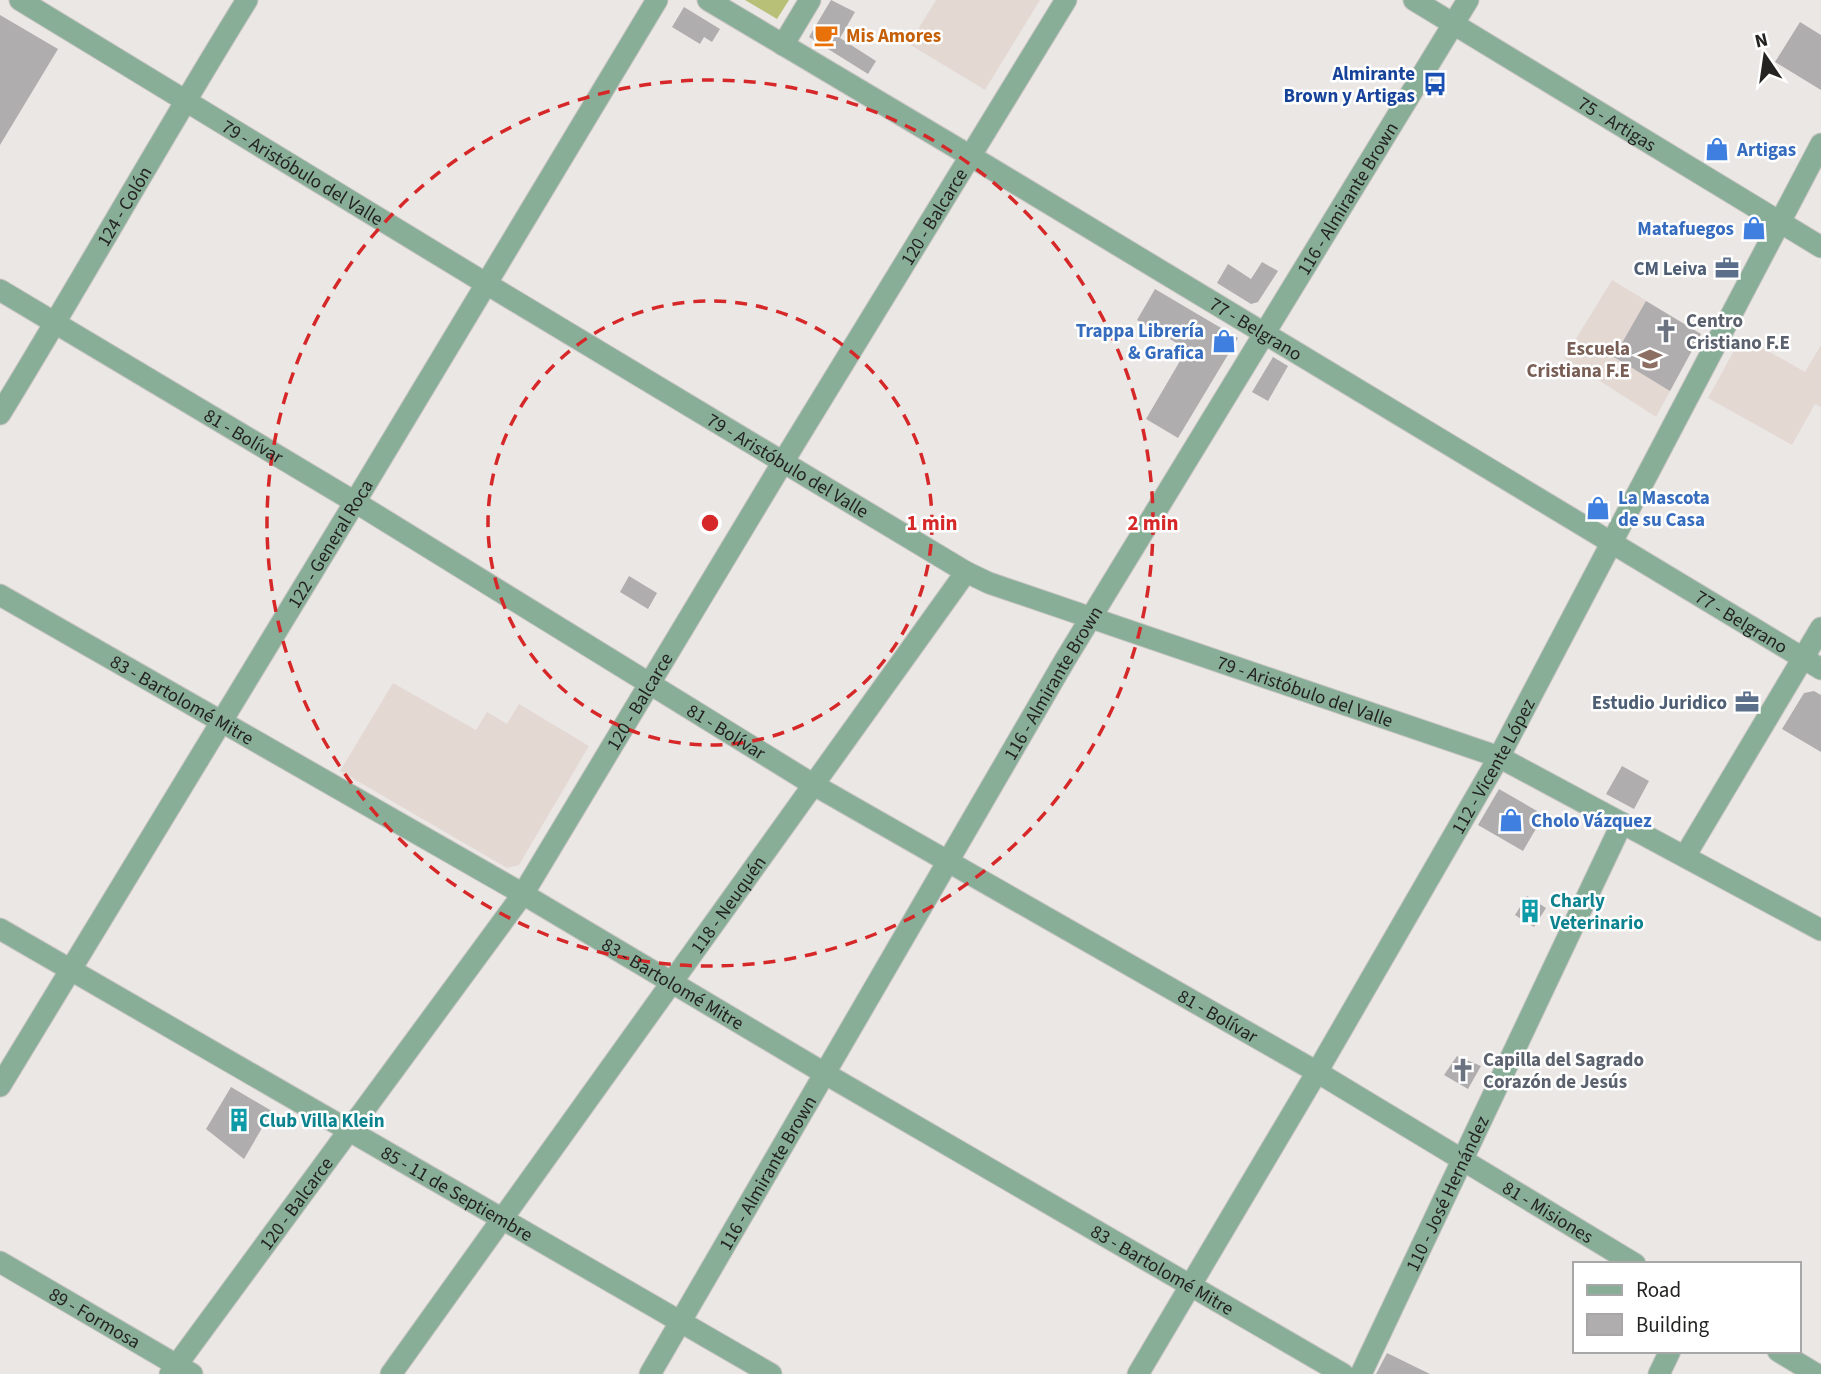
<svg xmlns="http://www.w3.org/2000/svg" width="1821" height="1374" viewBox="0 0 1821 1374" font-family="'Source Sans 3',sans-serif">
	<rect width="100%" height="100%" fill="#ebe7e5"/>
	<path fill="#e4d8d3" d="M936 0H1040L985 90 909 44Z
		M1612 280 1701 334 1656 417 1564 358Z
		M1742 336 1805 372 1821 345V407L1815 404 1792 445 1708 398Z
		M393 683 476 730 487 712 507 724 519 704 589 746 519 865 507 868 340 771Z"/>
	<path fill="#b8bf76" d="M745 0H789L777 19Z"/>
	<path fill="#b0adaf" d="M831 0 855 12 840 38 876 61 868 74 809 37Z
		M684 7 720 29 712 42 704 37 700 44 672 27Z
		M0 15 58 49 0 145Z
		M1800 22 1821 35V90L1775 62Z
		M1262 262 1278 271 1258 302 1251 304 1217 283 1228 264 1251 279Z
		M1155 289 1238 338 1178 438 1146 419 1187 349 1137 320Z
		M1646 301 1701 334 1670 391 1614 357Z
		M1273 357 1288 366 1268 401 1252 392Z
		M629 576 657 593 648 609 620 592Z
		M1814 691 1821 695V752L1782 729 1804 693Z
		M1622 766 1649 781 1634 809 1606 794Z
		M1499 789 1544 815 1523 851 1478 825Z
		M1527 896 1546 908 1534 927 1515 915Z
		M1457 1056 1481 1066 1468 1089 1444 1075Z
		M231 1087 272 1111 244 1159 206 1129Z
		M1387 1353 1430 1374H1376Z"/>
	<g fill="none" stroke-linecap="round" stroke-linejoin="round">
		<g stroke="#c7c4c2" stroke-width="23">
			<g id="minor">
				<path id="s1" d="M20 0 485 283 966 572 989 583 1499 757 1821 930"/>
				<path id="s2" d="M708 0 972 157 1821 669"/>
				<path id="s3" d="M1414 0 1821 247"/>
				<path d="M783 45 810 0"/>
				<path id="s4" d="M0 290 355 502 814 785 1317 1072 1635 1264"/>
				<path id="s5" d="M0 414C84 277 162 137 247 0"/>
				<path id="s6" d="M0 595 523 894 824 1073 1343 1374"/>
				<path d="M1685 856 1821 628"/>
				<path id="s7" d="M0 929 771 1374"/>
				<path id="s8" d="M0 1086 355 502 657 0"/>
				<path id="s9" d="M0 1262 192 1374"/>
				<path d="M1778 1351 1816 1374"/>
				<path id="s10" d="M170 1374 523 894 783 462 1066 0"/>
				<path id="s11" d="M391 1374 966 572"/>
				<path id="s12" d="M650 1374 1065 660 1468 0"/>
				<path id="s13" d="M1138 1374 1317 1072 1499 757 1821 144"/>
				<path id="s14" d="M1361 1374 1622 823"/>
				<path d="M1659 1374 1670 1351"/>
			</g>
		</g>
		<use href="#minor" stroke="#88ae98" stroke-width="21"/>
	</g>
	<g fill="none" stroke="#d62828" stroke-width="3.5" stroke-dasharray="12 9">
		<circle cx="710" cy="523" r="222"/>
		<circle cx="710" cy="523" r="443"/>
	</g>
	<defs>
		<g id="cafe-bare" transform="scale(1.89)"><path d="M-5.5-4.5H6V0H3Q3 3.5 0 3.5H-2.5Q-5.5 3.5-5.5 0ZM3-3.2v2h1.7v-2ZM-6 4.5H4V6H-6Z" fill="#e8710a" stroke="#fff" stroke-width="2.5" paint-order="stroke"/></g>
		<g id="bus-bare" transform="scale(1.89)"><path d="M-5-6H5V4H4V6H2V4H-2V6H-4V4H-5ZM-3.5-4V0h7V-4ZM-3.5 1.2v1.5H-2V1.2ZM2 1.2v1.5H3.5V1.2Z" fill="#1a4fb4" stroke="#fff" stroke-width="2.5" paint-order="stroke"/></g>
		<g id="shop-bare" transform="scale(1.89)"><path d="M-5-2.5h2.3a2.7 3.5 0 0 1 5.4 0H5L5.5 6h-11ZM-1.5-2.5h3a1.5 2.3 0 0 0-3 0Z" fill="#3f7fe0" stroke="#fff" stroke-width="2.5" paint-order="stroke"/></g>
		<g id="office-bare" transform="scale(1.89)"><path d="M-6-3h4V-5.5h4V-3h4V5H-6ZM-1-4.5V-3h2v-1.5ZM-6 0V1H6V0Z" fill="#5c6f8a" stroke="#fff" stroke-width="2.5" paint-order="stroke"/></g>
		<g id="church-bare" transform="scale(1.89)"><path d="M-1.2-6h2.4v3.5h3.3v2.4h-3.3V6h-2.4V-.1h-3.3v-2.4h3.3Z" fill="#6b7280" stroke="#fff" stroke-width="2.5" paint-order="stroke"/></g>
		<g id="school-bare" transform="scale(1.89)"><path d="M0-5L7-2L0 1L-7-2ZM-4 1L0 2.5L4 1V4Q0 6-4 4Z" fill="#8d6e63" stroke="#fff" stroke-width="2.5" paint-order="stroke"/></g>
		<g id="building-bare" transform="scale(1.89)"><path d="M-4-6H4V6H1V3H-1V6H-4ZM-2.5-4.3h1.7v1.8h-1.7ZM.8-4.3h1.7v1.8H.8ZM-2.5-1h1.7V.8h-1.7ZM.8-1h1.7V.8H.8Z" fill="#0f9aa8" stroke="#fff" stroke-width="2.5" paint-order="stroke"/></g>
	</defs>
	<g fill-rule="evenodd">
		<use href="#cafe-bare" x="826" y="35"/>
		<use href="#bus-bare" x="1435" y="84"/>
		<use href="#shop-bare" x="1717" y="149"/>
		<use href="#shop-bare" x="1754" y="228"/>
		<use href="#office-bare" x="1727" y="268"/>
		<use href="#church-bare" x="1666" y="331"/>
		<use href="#shop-bare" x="1224" y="341"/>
		<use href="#school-bare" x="1650" y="359"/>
		<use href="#shop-bare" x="1598" y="508"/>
		<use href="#office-bare" x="1747" y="702"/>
		<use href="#shop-bare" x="1511" y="820"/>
		<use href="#building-bare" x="1530" y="911"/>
		<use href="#church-bare" x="1463" y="1070"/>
		<use href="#building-bare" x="239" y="1120"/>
	</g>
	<g text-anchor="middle" stroke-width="5" stroke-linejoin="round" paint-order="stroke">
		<g font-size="19" font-weight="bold" fill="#c56008" stroke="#fff" text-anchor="start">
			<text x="846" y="42">Mis Amores</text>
		</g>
		<g font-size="19" font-weight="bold" fill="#164399" stroke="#fff" text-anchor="end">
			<text x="1415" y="80">Almirante<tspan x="1415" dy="22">Brown y Artigas</tspan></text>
		</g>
		<g font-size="19" fill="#242322" stroke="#fff">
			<text dy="7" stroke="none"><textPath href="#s3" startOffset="238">75 - Artigas</textPath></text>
			<text dy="7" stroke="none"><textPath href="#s1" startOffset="331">79 - Aristóbulo del Valle</textPath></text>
			<text dy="7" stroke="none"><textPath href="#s12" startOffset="1367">116 - Almirante Brown</textPath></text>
			<text dy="7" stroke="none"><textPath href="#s5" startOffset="242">124 - Colón</textPath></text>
			<text dy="7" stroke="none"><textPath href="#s10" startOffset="1388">120 - Balcarce</textPath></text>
			<text dy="7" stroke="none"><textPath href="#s2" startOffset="639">77 - Belgrano</textPath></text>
			<text dy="7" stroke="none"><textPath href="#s4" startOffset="284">81 - Bolívar</textPath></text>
			<text dy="7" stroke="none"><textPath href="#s1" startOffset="898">79 - Aristóbulo del Valle</textPath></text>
			<text dy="7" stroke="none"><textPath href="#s8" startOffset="635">122 - General Roca</textPath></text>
			<text dy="7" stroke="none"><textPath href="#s2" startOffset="1206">77 - Belgrano</textPath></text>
			<text dy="7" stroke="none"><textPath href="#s12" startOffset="800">116 - Almirante Brown</textPath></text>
			<text dy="7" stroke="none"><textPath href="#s1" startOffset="1465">79 - Aristóbulo del Valle</textPath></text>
			<text dy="7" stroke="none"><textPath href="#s6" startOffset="210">83 - Bartolomé Mitre</textPath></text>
			<text dy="7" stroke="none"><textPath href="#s10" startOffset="821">120 - Balcarce</textPath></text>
			<text dy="7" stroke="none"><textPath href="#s4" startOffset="850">81 - Bolívar</textPath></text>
			<text dy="7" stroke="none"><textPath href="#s13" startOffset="704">112 - Vicente López</textPath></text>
			<text dy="7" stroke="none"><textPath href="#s11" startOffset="578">118 - Neuquén</textPath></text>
			<text dy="7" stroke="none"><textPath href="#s6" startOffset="777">83 - Bartolomé Mitre</textPath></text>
			<text dy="7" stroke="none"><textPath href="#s4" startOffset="1418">81 - Bolívar</textPath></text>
			<text dy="7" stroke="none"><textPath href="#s12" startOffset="233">116 - Almirante Brown</textPath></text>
			<text dy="7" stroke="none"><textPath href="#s7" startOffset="528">85 - 11 de Septiembre</textPath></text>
			<text dy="7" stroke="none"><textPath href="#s14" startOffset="200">110 - José Hernández</textPath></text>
			<text dy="7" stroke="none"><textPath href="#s10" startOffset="212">120 - Balcarce</textPath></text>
			<text dy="7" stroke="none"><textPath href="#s4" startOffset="1802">81 - Misiones</textPath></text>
			<text dy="7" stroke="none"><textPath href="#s6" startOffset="1344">83 - Bartolomé Mitre</textPath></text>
			<text dy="7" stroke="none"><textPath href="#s9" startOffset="110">89 - Formosa</textPath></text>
		</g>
		<g font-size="19" font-weight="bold" fill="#366cbe" stroke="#fff" text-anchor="start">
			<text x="1737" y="156">Artigas</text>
			<text x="1734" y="235" text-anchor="end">Matafuegos</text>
			<text x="1204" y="337" text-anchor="end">Trappa Librería<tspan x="1204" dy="22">&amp; Grafica</tspan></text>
			<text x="1618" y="504">La Mascota<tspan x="1618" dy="22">de su Casa</tspan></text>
			<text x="1531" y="827">Cholo Vázquez</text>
		</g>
		<g font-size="19" font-weight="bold" fill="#4e5e75" stroke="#fff" text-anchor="end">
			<text x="1707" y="275">CM Leiva</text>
			<text x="1727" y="709">Estudio Juridico</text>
		</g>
		<g font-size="19" font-weight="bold" fill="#5b616d" stroke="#fff" text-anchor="start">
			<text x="1686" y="327">Centro<tspan x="1686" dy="22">Cristiano F.E</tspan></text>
			<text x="1483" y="1066">Capilla del Sagrado<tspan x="1483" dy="22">Corazón de Jesús</tspan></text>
		</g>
		<g font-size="19" font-weight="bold" fill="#785e54" stroke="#fff" text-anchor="end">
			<text x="1630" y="355">Escuela<tspan x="1630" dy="22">Cristiana F.E</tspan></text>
		</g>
		<g font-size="19" font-weight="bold" fill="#0d838f" stroke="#fff" text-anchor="start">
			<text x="1550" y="907">Charly<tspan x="1550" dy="22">Veterinario</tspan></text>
			<text x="259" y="1127">Club Villa Klein</text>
		</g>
	</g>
	<circle cx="710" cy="523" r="10" fill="#d62828" stroke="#fff" stroke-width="3.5"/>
	<g font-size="21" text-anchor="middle" font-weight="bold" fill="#d62828" stroke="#fff" stroke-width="5" stroke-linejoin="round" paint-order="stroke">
		<text x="932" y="530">1 min</text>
		<text x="1153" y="530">2 min</text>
	</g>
	<rect x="1573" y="1262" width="228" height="91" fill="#ffffff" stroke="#a7a7a7" stroke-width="2"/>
	<rect x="1587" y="1285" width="35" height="10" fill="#88ae98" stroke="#a7a7a7" stroke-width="2"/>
	<text x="1636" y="1297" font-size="21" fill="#242322">Road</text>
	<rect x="1587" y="1314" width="35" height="21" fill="#b0adaf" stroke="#a7a7a7" stroke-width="2"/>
	<text x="1636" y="1332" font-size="21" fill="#242322">Building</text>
	<g transform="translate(1765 56) rotate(347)" stroke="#ffffff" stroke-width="5" paint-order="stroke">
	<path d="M0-5L12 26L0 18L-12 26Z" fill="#242322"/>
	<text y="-10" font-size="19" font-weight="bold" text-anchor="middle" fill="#242322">N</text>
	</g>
</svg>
